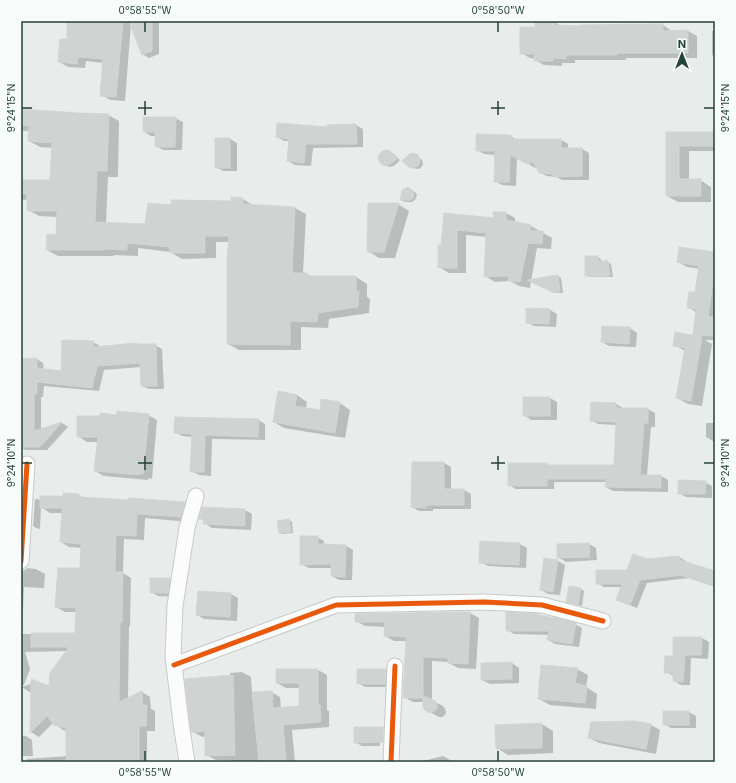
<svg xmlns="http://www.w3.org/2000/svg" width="736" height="783" viewBox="0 0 736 783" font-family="Inter,sans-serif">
	<rect width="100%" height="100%" fill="#e8edeb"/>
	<path fill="#0003" d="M68 21H159V54L149 58 142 54 131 24 125 101 110 100 102 95 104 63 86 61 85 68 68 67 59 62 68 40Z
		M554 22 561 26 663 25 672 31V32L688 31 697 36V58H626V60H575V63H562V66L544 65 535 60V59L530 58 521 53 536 28Z
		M712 31H715V57L712 55Z
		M21 110 108 115 119 121 118 177H108L106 224 146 225 172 207 232 202V198L243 199 254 206 295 208 306 214 303 274H307L313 277H356L367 284V297L370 299 369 313 329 319 328 328 301 327V350H239L228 344 230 242H216V258L182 259 170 252 138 248V256L114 255V256H58L47 250 57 236 58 217 39 216 28 210V199L24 200 21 198V181H51L53 148 40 147 29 141V131H23L21 130Z
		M175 118 183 122 182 150H163L156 146V136H151L144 132Z
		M356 125 363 129V147L313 148 311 166 295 165 288 161 289 141H284L277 137 328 128V126Z
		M667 133H715V174V151H689V180H700L711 187V202H678L667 196Z
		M511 136 516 140H561L568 144V149H582L589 153V180H562L557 177 547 176 539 172 537 167 535 168 517 157 516 186 502 185 495 181 496 155 484 154 477 150Z
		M230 139 237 143V171H223L216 167Z
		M390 152 400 160 394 166 389 167 385 165Z
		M416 155 422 160 423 164 421 168 417 169 413 168Z
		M408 188 415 192 417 195 415 200 412 202H405L401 200Z
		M398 204 409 211 395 258H379L368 251Z
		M506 213 515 218V223L531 226 552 238 551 249 537 248 531 281 558 276 561 278 563 293H556L531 282 530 288 519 286 510 281 495 282 485 276 487 237 466 235V273H449L439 267 442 246 444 214 495 220Z
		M715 253V340H705L712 344 702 406 688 404 677 398 685 351 674 345 698 337 694 335 697 313 688 307 696 294 700 269 687 267 678 262Z
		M586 257H598L601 259V262H608L611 264 613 277H589L586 275Z
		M550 310 557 314 556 327 534 326 527 322Z
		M630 328 637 333 636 347 609 346 602 342Z
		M93 342 100 346V347L155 345 162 349 164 389H149L142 386 141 367 104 370 99 391 44 386 43 397H41V430L62 423 68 427 47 450H25L21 448V360L37 359 43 363 44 370 62 372Z
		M297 395 307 402 306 409 320 412 340 403 350 410 345 438 284 428 274 422Z
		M550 398 557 402V420H531L524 415Z
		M616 404 623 408V409H648L655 413V427H651L647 476H661L668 480V492L613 491 606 487 607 482H554V489H516L509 485 547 464 551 466H615L617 425 598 424 591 420Z
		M148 415 157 420 152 479 148 478V480L104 476 95 471 98 442H87L78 436 118 417Z
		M258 420 265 424V440L212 439 211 476 199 475 191 471 193 437 182 436 175 432Z
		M706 423H715V441H713L706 437Z
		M413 463H444L451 467V490H464L471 494V509H433V511H419L412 507Z
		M705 482 712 486V498L686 497 679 493Z
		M79 495 84 499 185 503 193 508 189 522 145 518 144 540 124 539 123 573 131 578 130 626H129L128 699 142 692 150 697 151 709 155 711V731H147V762H27V759L67 756V731L63 730 53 723 39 737 31 732V693L22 687 36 682 50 687 67 651 25 652 30 669 24 685H21V571L25 570 27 568 36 569 45 574 44 588 24 587 22 634H76L77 612H65L56 607 81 569 82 548 69 547 61 542 63 513H50L41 507 40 529 36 528 33 526 35 499H38L41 501Z
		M203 508 245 510 252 514 251 530 212 528 204 523 205 521 200 518Z
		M289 520 292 522 293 533 283 534 280 533Z
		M317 537 324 541V545L346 546 353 550 352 580H339L332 576V568H309L301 564Z
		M520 544 527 548 526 568 488 566 480 562Z
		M589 544 596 548 597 560 566 562 558 557Z
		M679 557 686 561V563L715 572V587L689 578 647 583 637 608 624 603 617 599 622 587H604L597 583 628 571Z
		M558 561 565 565 560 595 548 594 541 590Z
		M151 579H170L177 583 175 597 158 596 151 592Z
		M581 589 584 591 582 606 570 603 567 602Z
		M199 592 231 594 238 598 237 621 204 619 197 615Z
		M470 613 479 618 476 669 458 668 449 663V662L432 661V700L443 706 445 709 446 712 445 715 442 717H439L426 710 424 702H413L404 697 407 641H394L385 636 386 627 365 626 356 621Z
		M575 624 582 628 579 647 555 644 548 640 549 635 514 634 507 630Z
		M702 638 709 642 708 659 691 658 690 685H681L674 681V676L665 672 674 657Z
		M512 663 519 668V683L490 684 482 680Z
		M577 669 588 675 586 687 597 694 596 709 550 705 539 699Z
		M318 670 327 675V710L329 711V727L292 730 295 762H231V760H216L206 755V736L202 737 192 731 230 677V673L242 672 251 677 252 693 271 692 280 697 281 708 300 707V688H286L277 683Z
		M386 670 393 674 392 687H365L358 683Z
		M689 712 696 716V728H671L664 724Z
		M542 724 553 731V753L508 755 497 748Z
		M651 725 660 730 656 754 599 743 589 738Z
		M380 732V746H362L355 742Z
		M21 736H26L32 740 33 756H21Z
		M443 756 450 760 451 762H419Z"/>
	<path fill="#cfd4d2" stroke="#d1d6d4" d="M67 21H123L116 97 100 96 103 59 78 57 77 64 58 62 60 39H67Z
		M129 21H152V51L142 55Z
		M535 21H554V25L581 26V25L663 24V31L688 30V53H617V55H566V59L553 58V61H534V54H520V27H535Z
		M21 109 78 113 109 114 107 171H97L95 222 145 224 148 203 171 205V200L231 201V197L243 198V204L295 207 292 273H307V276H356V291L359 292 358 307 318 313 317 322 290 321V345L227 344V262L229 236H205V253H170V247L127 243V250L104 249V250H46L47 234 56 235 57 211H27V194H21V180H50L52 143 28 141 29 126 21 125Z
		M143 117H176L175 147H155V132H143Z
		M277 123 327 127V125L356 124 357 144H306L304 163 287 161 289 139 276 137Z
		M666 132H715V146H679V179H701V196H666Z
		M476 134 511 135V139H561V148H582V176L554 177 552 174 539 173 533 162 527 164 510 155 509 182H494L495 151H476Z
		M215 138H230V168H215Z
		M385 150 390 151 398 158 390 164 385 166 381 164 378 159V157L381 152Z
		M411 153 416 154 418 155 420 160 419 164 418 166 413 168 409 167 402 161Z
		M408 187 413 191 414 197 411 200H400L402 190Z
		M368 203H399L384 252H367Z
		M493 212H506V220L531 225 530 231H543L542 244 528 243 520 282 508 281 509 276 484 277 486 233 457 230V268H438V245H441L444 213 494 218Z
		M679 247 715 252V267L708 317H715V336L693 335 696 309 687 308 689 292H695L699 266 677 262Z
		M585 256H598V261H608L610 276H585Z
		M558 275 560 292H552L527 280Z
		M526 308 550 309 549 324 526 323Z
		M602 326 630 327 629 344 601 342Z
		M675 332 702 337 691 401 676 398 685 348 673 346Z
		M62 340 94 341 93 347 137 343V344H156L157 386H141L140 363 97 366 92 388 37 382V394L34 393V431L62 422 40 447H21V359L37 358V368L61 371Z
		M278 391 297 395 295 406 320 410 321 399 340 402 335 433 273 422Z
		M523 397H550V416H523Z
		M591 402 616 403V408H648V423H644L640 475H661V488L605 487 606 479H547V486H508V463H547V465H614L616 422 590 421Z
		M117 411 149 414 143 474H139V475L94 471 98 437H77V416H100V413L117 415Z
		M175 417 259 419 258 437 205 435 204 472H190L192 434 174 433Z
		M412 462H444V489H464V505H426V508L411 507Z
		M678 480 706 481 705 494H678Z
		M63 493 79 494V497L128 500V498L185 502 181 517 137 514 136 536 116 535 115 572H123L122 622H120L119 702 142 691 143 705H147L146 726H139V762H66V728L54 725 47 716 30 733 31 679 49 686 50 673 69 647H31V633H75L76 608 55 607 58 568H80L81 544 60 542 62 508H40V496H63Z
		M202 507 245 509V526L203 524 204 519H199Z
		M289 519 291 532 279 533 277 521Z
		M300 536H318V544L346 545 345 577 331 576V564L300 565Z
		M480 541 520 543 519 565 479 563Z
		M589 543 590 557 557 558V544Z
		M633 554 647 559 679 556 680 560 715 571V586L681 575 640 580 630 605 616 600 622 584H596V570H627Z
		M544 558 558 560 553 592 540 590Z
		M150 578H170L168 593H150Z
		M569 586 581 588 578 605 566 602Z
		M198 591 231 593 230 617 196 615Z
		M455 612H470L468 664 448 663V658L423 657V696L434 700 437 703V707L436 710 433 712 429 713 426 711 423 708V698H403L406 637 384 636 385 622H355V614Z
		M506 612 539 614V615L555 618 576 623 572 644 547 640 549 631H506Z
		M673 637H702L701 655H685L683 682 673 681V673H664L665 656H673Z
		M512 662V679L481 680V663Z
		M541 665 578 668 575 683 587 686 585 703 538 699Z
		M276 669H318V705L320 704 321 722 283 725 286 762H259L252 692 272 691 273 708 299 706V683H276Z
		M357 669H386L385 684H357Z
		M233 675 235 755 205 756V731L191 732 185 679Z
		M663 711H689V725H663Z
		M635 721 651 724 646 749 588 738 591 722Z
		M542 723V748L496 749 495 725Z
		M354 727H383V742L354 743Z"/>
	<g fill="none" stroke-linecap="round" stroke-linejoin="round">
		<g stroke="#c5cac8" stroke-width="17">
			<path id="minor" d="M21 561 27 464
				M174 665 336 605 484 602 542 605 603 621
				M187 762 182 730 173 657 175 606 187 528 196 496
				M391 762 395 666"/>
		</g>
		<use href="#minor" stroke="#fcfcfc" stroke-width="15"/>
		<g stroke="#f7fbf9" stroke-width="8">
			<path id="cycleway" d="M21 561 27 464
				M174 665 336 605 484 602 542 605 603 621
				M391 762 395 666"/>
		</g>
		<use href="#cycleway" stroke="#e8590c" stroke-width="5"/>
	</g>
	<path fill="none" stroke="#24423a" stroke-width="1.5" d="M145 22V32M498 22V32M145 101V115M498 101V115M22 108H32M138 108H152M491 108H505M704 108H714M145 456V470M498 456V470M22 463H32M138 463H152M491 463H505M704 463H714M145 751V761M498 751V761"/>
	<rect width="736" height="783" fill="none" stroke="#f7fbf9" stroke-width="44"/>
	<g transform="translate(682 54)" stroke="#f7fbf9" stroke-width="3" paint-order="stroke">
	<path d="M0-3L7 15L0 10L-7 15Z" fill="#24423a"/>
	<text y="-6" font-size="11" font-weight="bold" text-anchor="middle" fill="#24423a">N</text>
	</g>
	<rect x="22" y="22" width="692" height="739" fill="none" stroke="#24423a" stroke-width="1.5"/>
	<g font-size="10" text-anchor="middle" fill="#24423a">
		<text x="145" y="14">0°58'55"W</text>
		<text x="498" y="14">0°58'50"W</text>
		<text transform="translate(11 108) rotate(-90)" y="4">9°24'15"N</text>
		<text transform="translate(725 108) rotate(-90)" y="4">9°24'15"N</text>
		<text transform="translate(11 463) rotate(-90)" y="4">9°24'10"N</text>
		<text transform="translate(725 463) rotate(-90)" y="4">9°24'10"N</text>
		<text x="145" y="776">0°58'55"W</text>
		<text x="498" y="776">0°58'50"W</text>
	</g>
</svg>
